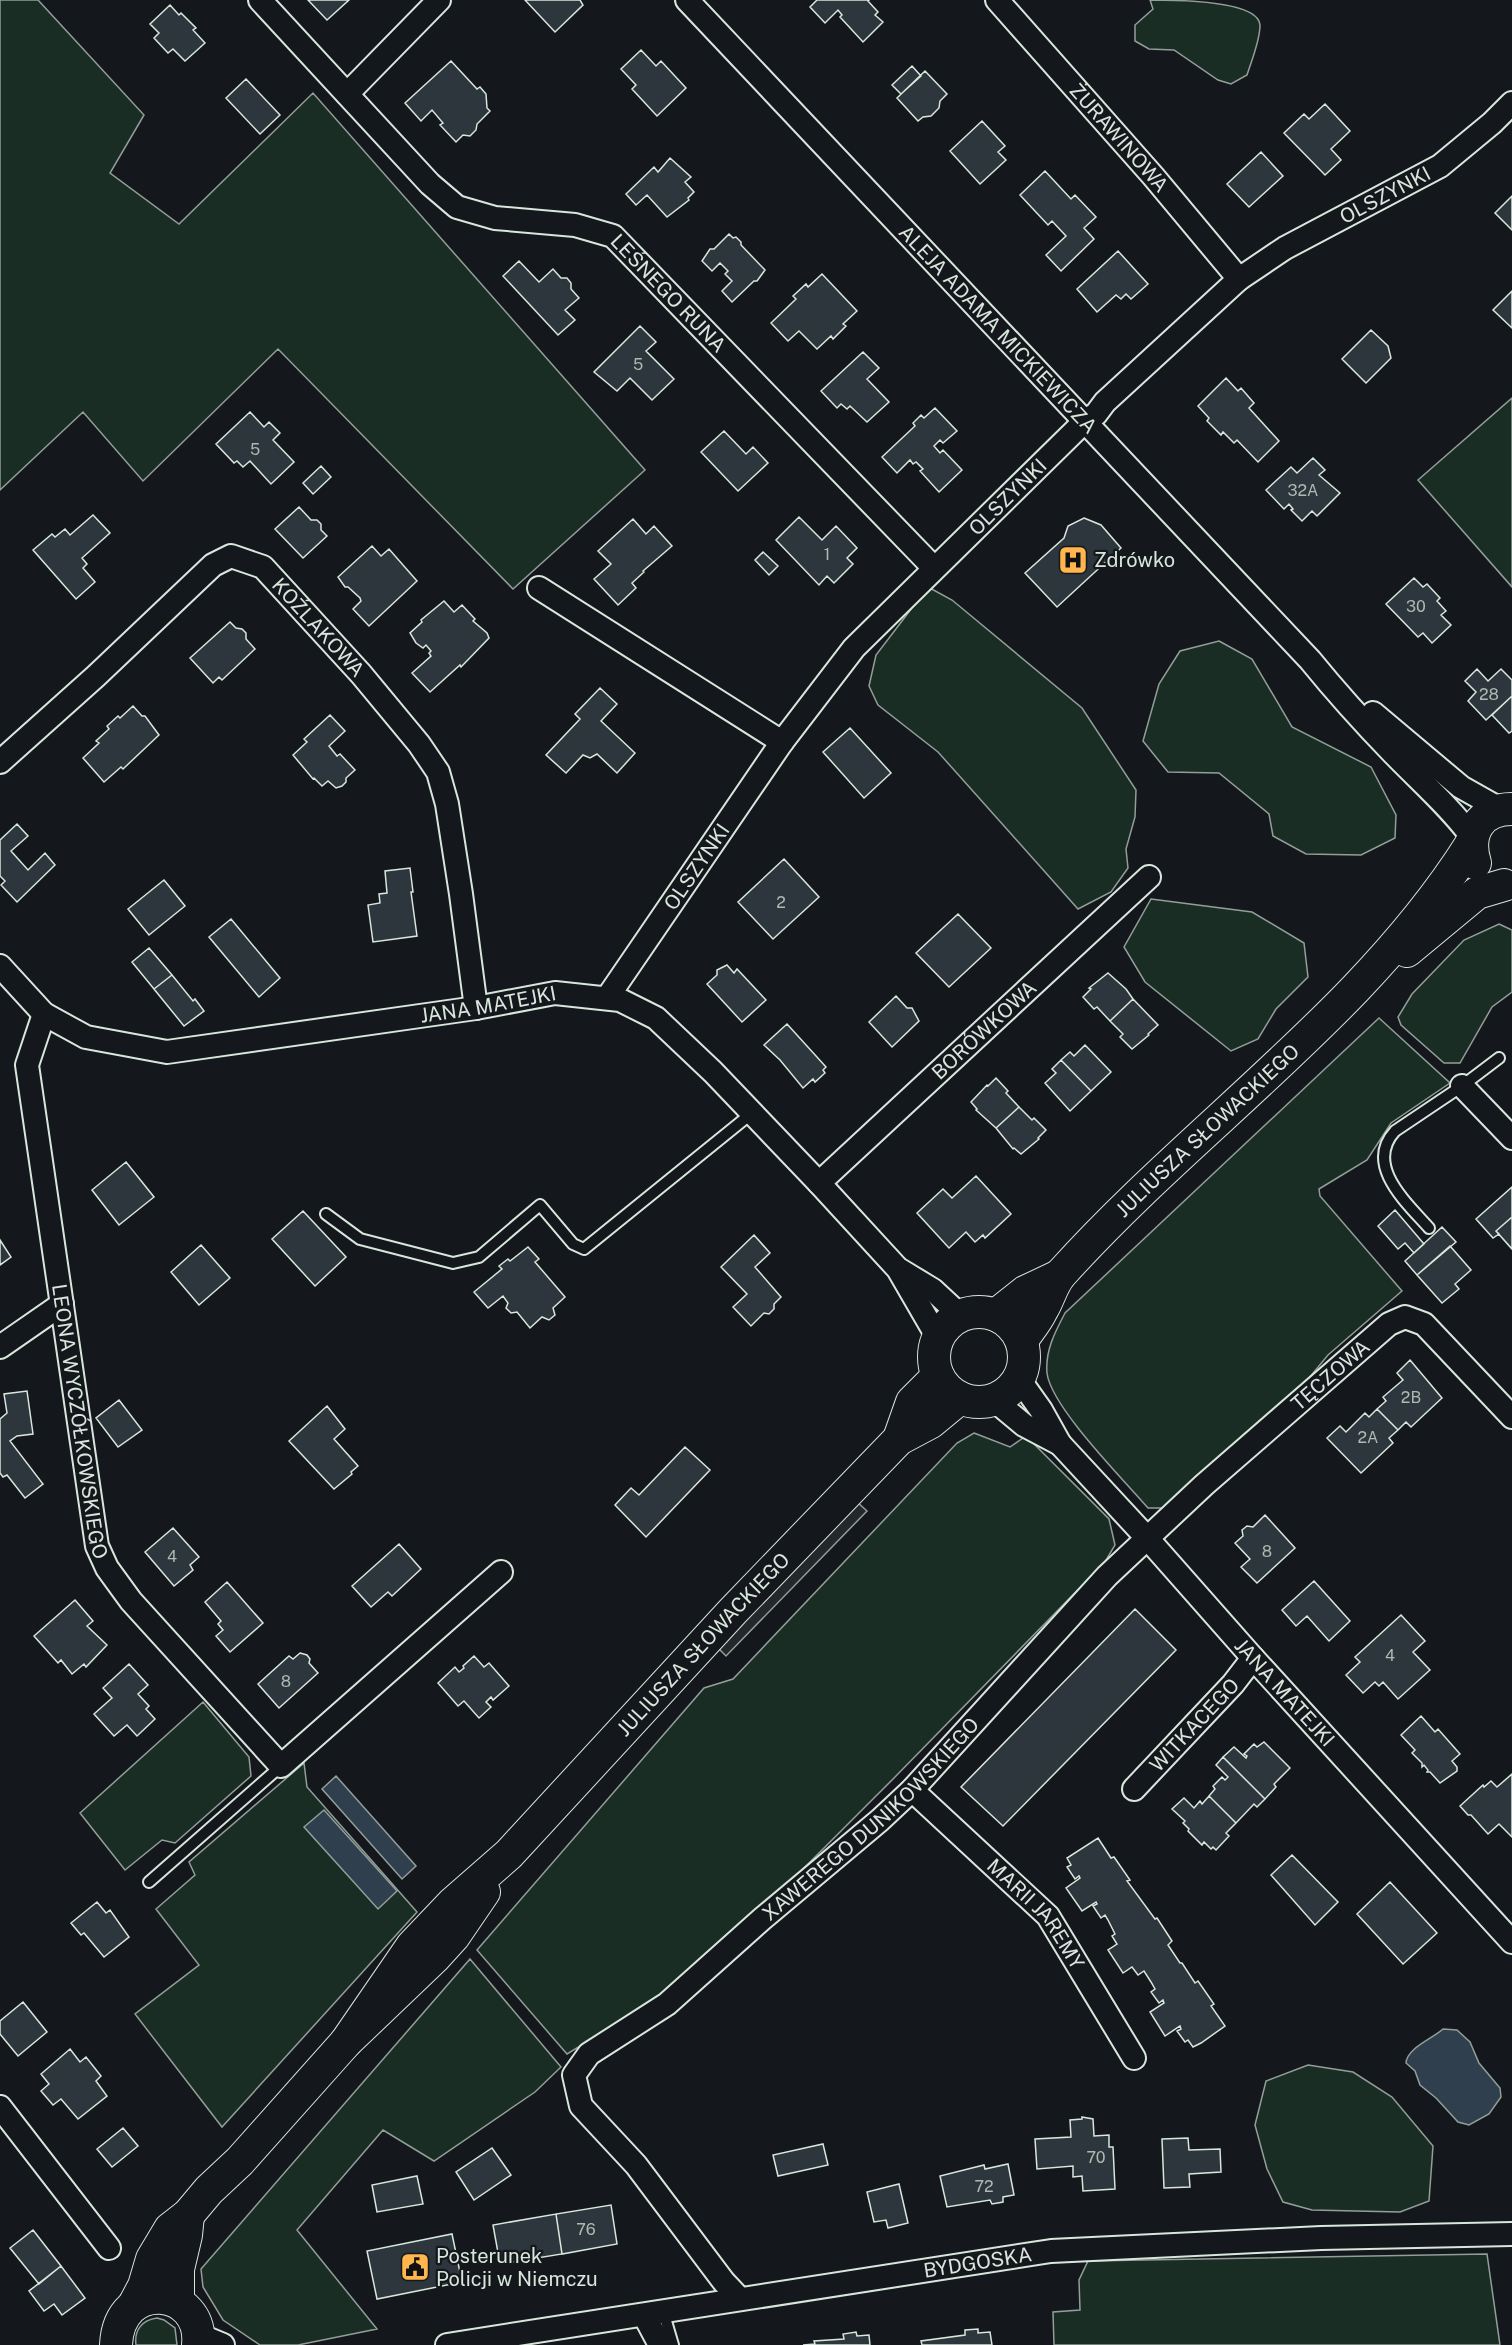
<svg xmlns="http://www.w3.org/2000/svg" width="1512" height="2345" viewBox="0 0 1512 2345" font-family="'Public Sans',sans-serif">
	<rect width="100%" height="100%" fill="#14181c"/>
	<path fill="#1a2d24" stroke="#939e99" stroke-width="1.5" d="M0 0H38L144 115 110 173 179 224 313 93 645 470 513 589 278 349 143 481 83 412 0 490Z
		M1150 0C1175 0 1258 0 1260 25 1260 41 1252 59 1247 75L1231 84 1218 80 1174 50 1149 49 1135 41V25L1153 9Z
		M1512 398V587L1418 480Z
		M928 587 952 600 1082 708 1136 790 1135 817 1126 849 1128 868 1111 892 1078 909 938 752 878 705 869 686 876 655Z
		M1219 641 1252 659 1292 727 1371 767 1396 815 1395 838 1361 855 1306 854 1273 836 1269 814 1219 773 1168 772 1143 741 1159 684 1180 651Z
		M1151 899 1252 912 1304 943 1308 977 1276 1009 1258 1039 1231 1051 1145 982 1124 947Z
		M1499 924 1512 930V992L1492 1007 1460 1063H1444L1401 1025 1398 1017 1412 994 1464 940Z
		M1379 1018 1450 1083 1391 1123 1367 1160 1319 1189 1320 1196 1402 1291 1328 1355 1290 1401 1164 1508H1148C1124 1480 1051 1407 1047 1373 1045 1351 1055 1332 1065 1313Z
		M974 1433 1010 1447 1026 1436 1109 1519 1115 1545 1105 1562 894 1778 788 1884 661 1997 567 2054 477 1950 704 1688 733 1679 957 1443Z
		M203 1702 249 1757 251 1776 175 1843 162 1840 125 1870 80 1813Z
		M304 1763 307 1787 417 1912 222 2127 135 2014 199 1965 156 1909 195 1875 189 1862Z
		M470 1959 561 2067 535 2092 434 2161 383 2130 297 2230 377 2329 298 2345H260L223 2320 203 2287 201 2269Z
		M1308 2065 1353 2072 1392 2097 1433 2146 1429 2201 1400 2212 1312 2210 1283 2202 1267 2169 1255 2125 1266 2081Z
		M1487 2254 1500 2345H1054L1053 2312 1080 2310 1079 2280 1088 2261Z
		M157 2318 164 2320 175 2328 177 2345H136C134 2330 142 2320 157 2318Z"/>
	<path fill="#24282b" stroke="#939e99" stroke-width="1.5" d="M856 1501 867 1511 726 1656 715 1645Z"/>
	<path fill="#2f3f4d" stroke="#939e99" stroke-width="1.5" d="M336 1776 416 1866 402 1879 322 1789Z
		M324 1810 397 1891 378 1909 304 1827Z
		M1443 2029 1457 2030 1470 2042 1479 2063 1500 2088 1501 2097 1489 2114 1469 2125 1458 2122 1436 2098 1420 2085 1415 2071 1406 2063C1407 2048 1432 2039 1443 2029Z"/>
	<path fill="#2c363c" stroke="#d8e6dc" stroke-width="1.5" d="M308 0H349L327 20Z
		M525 0H580L583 5 555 32Z
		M817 0H869L868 1 878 12 875 15 883 22 863 42 840 17 842 15 838 10 825 23 810 7Z
		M170 5 179 15 181 13 196 28 193 30 205 43 185 61 173 49 168 53 154 38 159 33 150 24Z
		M641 50 656 66 661 61 686 88 657 116 632 89 636 85 621 69Z
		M451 61 477 89 480 87 486 94 487 108 490 111 477 124 476 130 470 136 463 135 456 142 440 125 443 123 432 110 421 121 405 103Z
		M912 66 921 76 901 94 892 85Z
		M925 71 947 94 940 101 939 108 931 116 923 117 918 121 897 98Z
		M246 79 280 115 260 134 226 98Z
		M1325 104 1350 131 1331 149 1341 160 1325 175 1284 133 1304 114 1309 119Z
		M982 121 1005 146 998 152 1006 160 980 184 950 151Z
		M1261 152 1283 176 1249 207 1227 184Z
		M670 158 691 177 685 182 694 192 688 198 689 200 667 217 647 195 636 205 626 194 654 167 658 172Z
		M1045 171 1071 199 1075 195 1096 217 1084 228 1094 239 1061 271 1046 255 1066 236 1052 221 1048 225 1020 195Z
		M1512 196V230L1495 213Z
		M729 234 733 238 736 237 741 242V245L765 270 757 281H754L732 302 722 291 732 281 725 274 728 271 720 263 712 271 702 261 710 249H714Z
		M1118 251 1148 284 1131 299 1126 294 1121 299 1116 295 1097 312 1077 289Z
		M519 261 539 282 553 269 561 278H567L571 283V289L579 298 565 310 575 320 558 335 503 276Z
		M822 274 857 311 843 324 846 326 833 339 831 336 817 349 799 331 788 341 771 323 796 299 793 296 806 284 808 287Z
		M1512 291V328L1493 310Z
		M640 326 656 342 646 351 674 379 652 400 630 378 617 391 594 372Z
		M1371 330 1388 346 1391 358 1366 383 1342 359Z
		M863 352 879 368 867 379 889 402 867 422 850 406 847 409 841 404 837 408 821 391Z
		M1226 378 1238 391 1241 388 1254 403 1249 408 1279 441 1258 462 1237 440 1234 443 1223 432 1221 435 1207 421 1209 418 1198 406Z
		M935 408 957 431 943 443 940 440 934 446 940 453 943 450 962 470 939 492 920 471 923 469 916 462 913 464 910 460 897 473 882 457 915 426 913 423 921 415 924 418Z
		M250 412 264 427 269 422 280 433 273 440 294 462 271 484 250 461 243 467 237 461 234 463 216 444Z
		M724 431 746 454 753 447 768 463 738 491 701 452Z
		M1313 458 1325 470 1319 475 1340 493 1317 516 1312 511 1302 521 1291 510 1293 509 1289 504 1284 509 1266 490 1291 467 1297 473Z
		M321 466 331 477 313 494 303 483Z
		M299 507 311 520H317L321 524V530L327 536 303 558 275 529Z
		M93 515 110 533 82 558 87 564 83 568 95 582 76 599 33 550 52 534 55 537 65 529 70 535Z
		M799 517 822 540 836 526 857 548 847 558 853 564 834 583 827 576 819 585 776 540Z
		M1084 518 1101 525 1121 548 1057 607 1025 573 1064 538 1068 526Z
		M633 519 646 534 654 526 672 546 643 571 644 572 632 583 636 588 618 605 594 579 611 564 598 551Z
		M372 546 381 556 389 549 417 581 369 626 353 609 361 601 360 598 348 587H345L338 577Z
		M763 552 778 566 769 575 755 560Z
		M1414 578 1423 587 1427 584 1440 598 1437 601 1446 611 1441 615 1451 625 1432 643 1423 633 1418 637 1386 604Z
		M444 601 454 612 462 605 475 619 473 621 487 633 489 638 461 667 460 665 430 692 412 673 431 656 429 653 431 651 426 645 423 648 416 643 410 633 422 622 421 620Z
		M230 622 236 628 242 629 246 633V639L255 649 222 680 219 677 213 683 190 658Z
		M1477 669 1488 681 1501 669 1512 680V696L1486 720 1468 701 1476 692 1465 681Z
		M600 688 617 704 601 721 635 753 617 773 597 754 590 758 583 755 566 773 546 755 580 719 575 714Z
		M1512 696V731L1509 733 1492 715Z
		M133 706 142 716H145L159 735 123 769 121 767 104 782 83 758 99 743 96 741 109 729 107 726 118 716 120 718Z
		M330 715 345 731 329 746 337 756 340 754 355 770 346 778V782L342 786 336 788 328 781 322 786 314 778 313 779 293 755 307 742 304 739Z
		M850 728 891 773 864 798 823 752Z
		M17 824 28 836 11 851 28 870 45 853 55 865 17 902 1 885 5 881 0 876V840Z
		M784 859 819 897 773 939 738 902Z
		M410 868 413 892H411L417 936 373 942 368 905 380 903 379 894 387 893 385 871Z
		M164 880 185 906 149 935 128 909Z
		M958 914 991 948 949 987 916 953Z
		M231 919 280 978 259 997 209 937Z
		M149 948 172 975 154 989 132 962Z
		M727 965 734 973 737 969 766 1000 742 1022 707 984 717 975V970Z
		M1108 973 1126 989 1133 999 1110 1021 1097 1007 1094 1009 1083 997 1091 989 1089 988Z
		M172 975 193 1001 195 999 204 1011 184 1026 154 989Z
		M896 996 907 1008H912L919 1021 892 1047 869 1022Z
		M1133 999 1158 1025 1148 1034 1149 1035 1132 1049 1120 1037 1123 1034 1110 1021Z
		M787 1024 826 1067 823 1070 825 1073 815 1082 813 1079 803 1088 780 1060 764 1045Z
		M1085 1045 1111 1072 1091 1091 1061 1060 1070 1052 1074 1056Z
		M1061 1060 1091 1091 1070 1111 1045 1083 1056 1073 1052 1069Z
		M996 1078 1008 1091 1006 1093 1019 1107 996 1128 976 1110 977 1109 971 1102 987 1085 988 1086Z
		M1019 1107 1032 1120 1034 1118 1046 1130 1038 1138 1039 1139 1021 1154 1014 1148 1013 1149 996 1128Z
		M126 1162 154 1197 119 1225 92 1190Z
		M976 1176 1011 1214 985 1238 983 1235 975 1242 966 1232 949 1248 917 1213 943 1189 952 1198Z
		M1512 1187V1217L1496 1231 1499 1234 1493 1238 1476 1219Z
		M1395 1210 1424 1244 1414 1253 1405 1243 1398 1249 1378 1226Z
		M303 1211 346 1257 315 1286 272 1239Z
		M1512 1217V1249L1496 1231Z
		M1442 1227 1456 1242 1417 1275 1405 1261Z
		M754 1235 770 1253 755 1267 781 1297 774 1304V1309L769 1314 764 1313 751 1326 733 1307 747 1294 721 1267Z
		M0 1240 11 1257 0 1265Z
		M201 1245 230 1278 199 1305 171 1272Z
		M1450 1246 1471 1270 1455 1284 1459 1289 1442 1303 1417 1275Z
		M528 1247 539 1259 535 1262 565 1297 553 1308 555 1315 549 1320 542 1317 530 1328 517 1312 511 1313 506 1308 508 1303 503 1296 488 1308 474 1292 502 1269 499 1266 508 1259 510 1261Z
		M1410 1360 1442 1398 1411 1427 1406 1422 1398 1430 1377 1409 1386 1401 1383 1397 1403 1380 1397 1373Z
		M27 1391 33 1434 17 1436 10 1441 43 1484 25 1498 7 1475 3 1477 0 1473V1419L7 1413 4 1394Z
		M119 1400 142 1430 118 1447 96 1418Z
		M327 1406 345 1429 334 1439 358 1466 351 1472 352 1474 334 1489 289 1441Z
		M1377 1409 1398 1430 1389 1438 1393 1443 1361 1473 1327 1438 1340 1426 1346 1432 1365 1413 1369 1417Z
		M685 1447 710 1470 646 1537 615 1505 631 1488 639 1495Z
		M1265 1515 1295 1548 1257 1583 1241 1567 1250 1559 1235 1543 1243 1536 1242 1530 1247 1526 1253 1527Z
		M173 1528 199 1557 190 1565 193 1570 174 1586 145 1552Z
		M399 1544 421 1569 392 1596 388 1592 371 1607 352 1586Z
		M1314 1581 1350 1621 1329 1641 1307 1616 1296 1626 1282 1610Z
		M227 1582 263 1623 230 1652 216 1636 223 1630 218 1624 221 1621 205 1602Z
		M75 1600 93 1621 87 1626 107 1645 86 1667 84 1664 72 1674 61 1660 58 1663 34 1636Z
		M1135 1609 1176 1650 1003 1826 961 1787Z
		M1401 1615 1425 1641 1413 1652 1430 1670 1398 1699 1383 1682 1379 1686 1375 1682 1363 1693 1346 1675 1360 1662 1355 1657Z
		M300 1653 307 1655 310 1659 309 1663 318 1673 279 1708 258 1684 289 1656 293 1659Z
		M474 1656 484 1667 489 1663 509 1686 493 1700 491 1697 486 1702 491 1707 479 1718 464 1701 458 1706 438 1683 455 1667 459 1672 464 1668 463 1666Z
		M129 1664 148 1685 138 1694 149 1706 146 1709 155 1719 137 1736 127 1725 114 1736 94 1714 112 1698 103 1688Z
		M1421 1716 1435 1732 1438 1729 1460 1754 1452 1761 1457 1767V1771L1440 1783 1430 1772H1427L1428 1770 1424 1765 1422 1767V1763L1412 1753 1415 1750 1401 1735Z
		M1264 1742 1290 1768 1274 1784 1276 1787 1265 1799 1223 1757 1234 1747 1246 1758 1247 1756 1244 1754 1254 1744 1257 1747Z
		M1223 1757 1265 1799 1257 1807 1254 1804 1236 1823 1209 1796 1215 1789 1213 1786 1222 1777 1225 1780 1228 1777 1216 1765Z
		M1512 1774V1837L1499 1824 1488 1834 1471 1815H1468L1460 1806 1483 1785 1484 1787 1491 1781 1497 1787Z
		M1209 1796 1236 1823 1226 1833 1229 1836 1216 1850 1213 1847 1211 1849 1204 1842 1202 1845 1188 1831 1189 1829 1183 1823 1185 1821 1172 1809 1184 1798 1194 1808 1200 1801 1202 1804Z
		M1098 1838 1111 1858 1114 1857 1130 1880 1127 1881 1155 1919 1157 1918 1172 1941 1168 1945 1180 1963H1182L1195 1983 1198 1981 1214 2004 1211 2006 1225 2026 1201 2043 1193 2047 1188 2040 1185 2042 1177 2031 1181 2029 1180 2026 1165 2036 1150 2012 1164 2003 1163 2000 1159 2003 1151 1992 1155 1989 1151 1982 1144 1971 1138 1975 1132 1967 1123 1973 1108 1950 1117 1944 1112 1936 1115 1934 1108 1920 1105 1915 1101 1918 1093 1906 1097 1904 1096 1902 1082 1911 1066 1888 1080 1878 1079 1876 1075 1879 1067 1867 1071 1865 1067 1858Z
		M1292 1855 1338 1902 1315 1925 1271 1875Z
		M1390 1882 1437 1933 1403 1964 1357 1914Z
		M97 1902 106 1913 110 1910 129 1937 104 1957 84 1933 81 1935 71 1923Z
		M23 2002 47 2032 18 2056 0 2034V2021Z
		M70 2049 80 2062 86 2057 101 2076 96 2081 107 2096 78 2119 61 2099 53 2105 41 2091 49 2084 41 2074Z
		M1082 2117 1093 2119 1094 2136 1109 2135V2147H1113L1115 2189 1083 2191 1082 2176 1073 2177V2166L1037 2169 1035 2139 1071 2137 1070 2120 1082 2119Z
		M123 2128 138 2146 112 2167 97 2149Z
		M1188 2138 1189 2150 1220 2149 1221 2172 1189 2174 1190 2187 1164 2188 1162 2139Z
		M823 2144 828 2165 778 2176 773 2155Z
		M492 2148 511 2175 474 2200 456 2172Z
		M1008 2164 1014 2195 1003 2197V2202L992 2204 990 2200 947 2207 940 2176 984 2165 985 2169Z
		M417 2176 423 2204 377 2212 372 2185Z
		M899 2184 908 2223 888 2228 886 2220 874 2222 867 2192Z
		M611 2205 617 2244 562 2254 556 2214Z
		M556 2214 562 2254 500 2264 493 2225Z
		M33 2230 61 2266 39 2284 10 2248Z
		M452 2234 462 2282 377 2299 367 2251Z
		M61 2266 85 2298 62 2315 54 2304 44 2311 29 2291Z
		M978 2329V2333L990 2332 992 2345H922L921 2341 965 2335V2330Z
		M856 2332 857 2336 869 2335 870 2345H803L815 2344 814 2341 844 2339 843 2334Z"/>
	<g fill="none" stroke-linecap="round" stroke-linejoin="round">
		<g stroke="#d8e6dc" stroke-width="14">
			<path id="lane" d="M326 1214 360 1239 453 1263 479 1257 540 1205 573 1244 584 1249 752 1113
				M1429 1228C1406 1202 1364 1165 1395 1131L1462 1086 1499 1058
				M149 1882 281 1766
				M663 2311 673 2345"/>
		</g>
		<g stroke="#d8e6dc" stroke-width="26">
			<g id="street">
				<path id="s1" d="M260 0 430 184 457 207 495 218 575 225 613 236 934 568"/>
				<path id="s2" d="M687 0 1310 660C1336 692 1364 723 1393 753 1420 781 1449 806 1472 837"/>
				<path id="s3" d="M997 0 1153 176 1239 279"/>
				<path d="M347 94 439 0"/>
				<path d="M539 588 782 742"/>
				<path d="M1373 713 1461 787 1500 809"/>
				<path id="s4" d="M0 762 96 676 213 565 231 556 263 567 361 674 419 744 438 772 447 804 461 894 476 1008"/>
				<path id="s5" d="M0 966 44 1014 86 1037 167 1052 476 1008 555 993 620 1000 656 1018 713 1072 819 1183 898 1269 938 1338"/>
				<path id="s6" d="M607 998 782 742 854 648 1085 421 1096 414 1105 402 1239 279 1285 248 1440 166 1492 123 1512 103"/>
				<path id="s7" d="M44 1014 27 1065 97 1546 107 1568 131 1601 281 1766 501 1572"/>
				<path d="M1462 1086 1512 1138"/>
				<path id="s8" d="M819 1183 1149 877"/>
				<path d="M900 1270 933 1290 961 1316"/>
				<path d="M0 1347 62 1304"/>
				<path id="s9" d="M1019 1379 1041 1410 1060 1444 1148 1539 1253 1658 1512 1942"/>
				<path d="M994 1400 1024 1425 1060 1444"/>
				<path id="s10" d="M1134 1789 1233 1684 1253 1658"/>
				<path id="s11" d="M912 1790 1048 1916 1134 2058"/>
				<path d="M0 2107 109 2248"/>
				<path id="s12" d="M740 2299 724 2282 636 2165 581 2106 574 2075 589 2054 667 2004 762 1919 880 1820 912 1790 1107 1576 1204 1485 1389 1324 1405 1317 1424 1324 1512 1417"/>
				<path d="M644 2315 660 2345"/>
				<path d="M199 2335 223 2345"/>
				<path id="s13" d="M447 2345 1051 2251 1321 2238 1512 2234"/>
			</g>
		</g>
		<g stroke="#d8e6dc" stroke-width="34">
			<g id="secondary">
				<path d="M1475 863C1466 834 1479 809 1512 809"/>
				<path d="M1407 951 1477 893 1504 885"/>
				<circle cx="979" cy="1357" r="45"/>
				<path d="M996 1315 1025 1292 1059 1276"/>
				<path id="s14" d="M1022 1340C1029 1330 1037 1321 1042 1310 1049 1299 1052 1284 1061 1274 1192 1128 1365 1012 1471 844"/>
				<path d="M899 1439 912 1402 938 1376"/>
				<path id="s15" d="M346 2042 412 1946 453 1903 509 1854 733 1611 899 1439 931 1422 960 1398"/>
				<path d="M178 2302V2269L186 2235 188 2215"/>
				<path d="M135 2303 144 2286 152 2259 170 2229 188 2215 209 2190 240 2161 346 2042 434 1958 454 1936 484 1892"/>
				<path d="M116 2345C119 2277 204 2287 198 2345"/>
			</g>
		</g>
		<use href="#lane" stroke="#14181c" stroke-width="10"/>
		<use href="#street" stroke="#14181c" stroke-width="22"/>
		<use href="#secondary" stroke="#14181c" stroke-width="32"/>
	</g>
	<defs>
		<g id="hospital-square" transform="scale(1.5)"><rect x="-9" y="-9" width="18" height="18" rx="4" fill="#ffb74d" stroke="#14181c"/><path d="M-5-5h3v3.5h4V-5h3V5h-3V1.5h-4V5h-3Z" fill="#111"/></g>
		<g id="civic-square" transform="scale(1.5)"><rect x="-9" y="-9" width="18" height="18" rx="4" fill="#ffb74d" stroke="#14181c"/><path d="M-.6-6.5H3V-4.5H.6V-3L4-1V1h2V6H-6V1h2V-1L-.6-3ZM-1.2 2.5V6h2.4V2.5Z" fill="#111"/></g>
	</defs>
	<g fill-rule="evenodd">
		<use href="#hospital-square" x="1073" y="560"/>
		<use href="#civic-square" x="415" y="2267"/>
	</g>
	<g text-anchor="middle" stroke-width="4.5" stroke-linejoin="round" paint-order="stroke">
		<g font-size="16" fill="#adbab4">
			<text x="638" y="370">5</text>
			<text x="255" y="455">5</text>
			<text x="1303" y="496">32A</text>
			<text x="827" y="560">1</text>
			<text x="1416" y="612">30</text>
			<text x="1489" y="700">28</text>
			<text x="781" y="908">2</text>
			<text x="1411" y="1403">2B</text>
			<text x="1368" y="1443">2A</text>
			<text x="1267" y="1557">8</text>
			<text x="172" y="1562">4</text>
			<text x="1390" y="1661">4</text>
			<text x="286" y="1687">8</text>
			<text x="1096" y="2163">70</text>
			<text x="984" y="2192">72</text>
			<text x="586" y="2235">76</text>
		</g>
		<g font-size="20" fill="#d8e6dc" stroke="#14181c">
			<text dy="7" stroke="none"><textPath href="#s3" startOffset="184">ŻURAWINOWA</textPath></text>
			<text dy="7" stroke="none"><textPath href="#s6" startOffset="1131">OLSZYNKI</textPath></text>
			<text dy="7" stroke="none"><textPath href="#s1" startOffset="525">LEŚNEGO RUNA</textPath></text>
			<text dy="7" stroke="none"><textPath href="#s2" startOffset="453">ALEJA ADAMA MICKIEWICZA</textPath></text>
			<text dy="7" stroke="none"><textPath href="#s6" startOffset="644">OLSZYNKI</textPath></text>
			<text dy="7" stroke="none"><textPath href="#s4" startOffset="426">KOŹLAKOWA</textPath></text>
			<text dy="7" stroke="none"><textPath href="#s6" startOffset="159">OLSZYNKI</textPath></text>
			<text dy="7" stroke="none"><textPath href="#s5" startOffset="520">JANA MATEJKI</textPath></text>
			<text dy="7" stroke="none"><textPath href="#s8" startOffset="225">BORÓWKOWA</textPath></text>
			<text dy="7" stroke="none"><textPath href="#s14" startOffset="282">JULIUSZA SŁOWACKIEGO</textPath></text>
			<text dy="7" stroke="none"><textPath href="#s12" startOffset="1316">TĘCZOWA</textPath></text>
			<text dy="7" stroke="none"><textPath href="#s7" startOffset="414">LEONA WYCZÓŁKOWSKIEGO</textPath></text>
			<text dy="7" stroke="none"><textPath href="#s15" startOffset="536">JULIUSZA SŁOWACKIEGO</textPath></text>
			<text dy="7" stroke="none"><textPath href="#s9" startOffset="412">JANA MATEJKI</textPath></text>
			<text dy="7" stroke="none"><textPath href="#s10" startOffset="88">WITKACEGO</textPath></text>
			<text dy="7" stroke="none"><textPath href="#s12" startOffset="676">XAWEREGO DUNIKOWSKIEGO</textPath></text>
			<text dy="7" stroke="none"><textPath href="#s11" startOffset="176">MARII JAREMY</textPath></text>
			<text dy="7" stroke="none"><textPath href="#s13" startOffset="537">BYDGOSKA</textPath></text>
		</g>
		<g font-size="20" fill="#d8e6dc" stroke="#14181c" text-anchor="start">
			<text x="1094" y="567">Zdrówko</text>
			<text x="436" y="2263">Posterunek<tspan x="436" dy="23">Policji w Niemczu</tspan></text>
		</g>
	</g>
</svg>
